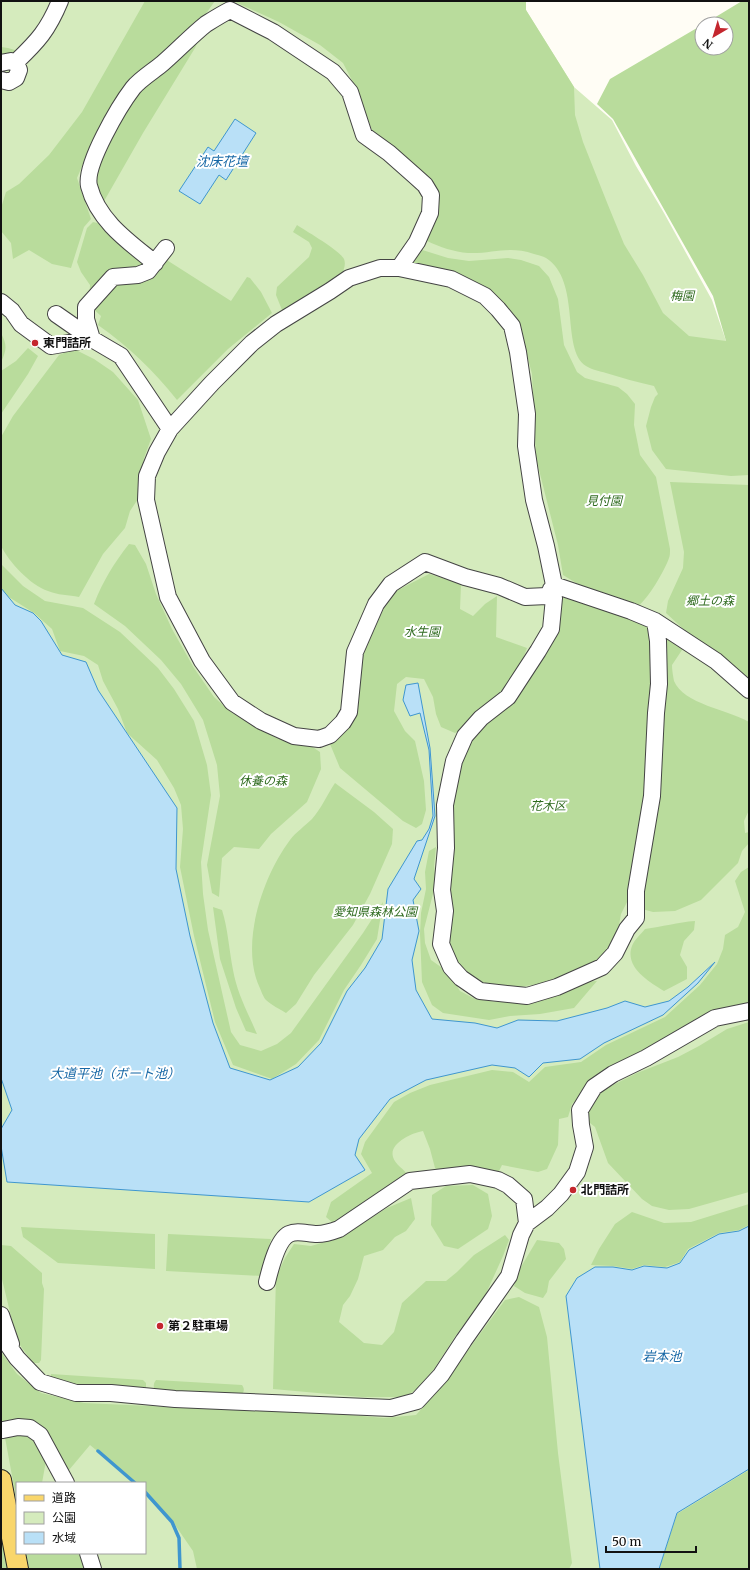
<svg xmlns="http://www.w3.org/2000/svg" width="750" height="1570" viewBox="0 0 750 1570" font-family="Merriweather,'Noto Sans JP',serif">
	<rect width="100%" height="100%" fill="#fffdf5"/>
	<path fill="#d5ebbd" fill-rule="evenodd" d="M1 1H526V10L574 87 612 120 636 166 664 213 712 300 726 341 749 340V1569H1ZM17 1483H145V1553H17Z"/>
	<path fill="#b9dc9c" d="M145 1H215L202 19 100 128 88 152 77 178 91 219 84 227 71 268 52 264 29 250 13 259 11 243 1 231V208L6 192 19 184 49 155 82 112Z
		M233 1H526V10L574 87 575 115 583 142 608 205 624 244 643 275 663 313 689 336 726 341 713 296 613 119 597 104 610 79 702 25V48H726V24H704L742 1H749V475L731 476 666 469 652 450 646 426 651 407 655 397 658 394 654 386C637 382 622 378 606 373 600 371 592 370 586 366 560 349 582 281 546 258 543 256 538 255 534 254 508 245 493 254 468 253 454 252 440 247 427 241L437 211 374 135 355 86 343 63 320 45 279 22Z
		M201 35 195 48 143 133 103 203 95 181 101 160 134 91Z
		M1 47 8 48 18 51 14 57 1 59Z
		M93 222 115 227 231 301 247 277 250 278 261 292 272 313 228 349 177 400C154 371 128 346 98 325L101 316 89 305 90 285 81 272 77 262 87 228Z
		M297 225C306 231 339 250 344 259 346 264 344 269 342 274L290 308 282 310 276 295 277 287 309 257 312 248 309 242 293 232Z
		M416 248 448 258 469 261 508 258 521 260 539 266 549 277 558 299 564 345 577 372 585 378 618 387 627 394 635 404 634 425 640 455 656 477 670 549C670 552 670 556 669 558 665 570 648 599 638 606L586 589 563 575 558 545 536 458 532 374 521 332 506 306 482 287 406 265Z
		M1 333C7 345 7 349 1 362Z
		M28 348 38 356 28 374 1 414V371L16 361Z
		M74 349 94 359 113 372 138 400 151 439 144 458 138 499 130 511 125 528 103 554 79 597C69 595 57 595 48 591 30 585 9 562 1 546V437L13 416 59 355Z
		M670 482 749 485V680L717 652 692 637 666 613 668 601 683 568 684 552Z
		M129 544 135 545 146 564 156 594 172 629 194 668 214 697 232 713 276 738 293 744 311 746 320 752 321 769 307 802 271 834 259 849 234 847 222 858 219 897 212 893 207 865 220 796 217 765 203 720 181 684 161 660 125 626 94 604C103 581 114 563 129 544Z
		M1 564 23 586 45 601 83 608 120 632 158 668 174 689 194 721 207 765 211 795 201 862 203 894 208 930 231 1032 240 1045 261 1051 277 1044 291 1033 363 933 383 902 377 939 361 965 344 990 319 1040 296 1064 272 1079 233 1065 215 1022 194 936 180 867 183 829 181 805 174 788 157 760 127 733 118 709 103 681 98 665 84 656 60 651 52 629 34 613 1 592Z
		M429 574 461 584 460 609 473 616 485 604 497 596 496 637 527 648 519 669 504 692 477 710 465 727 455 733 441 727 436 714 433 697 424 679 406 677 397 684 394 711 405 731 415 741 424 781 426 810 422 824 416 828 403 821 340 768 330 744 336 738 357 704 363 655 383 610 396 591Z
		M558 595 603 607 648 625 656 683 649 795 630 896 621 914 617 936 609 953 598 964 545 983 519 987 486 984 465 978 447 954 448 804 467 738 510 699Z
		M662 632 684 647 672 665C672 670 673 676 674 681 683 704 729 710 749 722V810L744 821 745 833 749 832V843L742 851 738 863 701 900 675 911 653 912 642 909Z
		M335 783 374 812 393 829 392 844 370 894 353 925 314 975 296 1004 286 1013C280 1009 271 1005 266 1000 263 997 261 990 259 986 240 943 263 876 290 840 296 832 305 826 312 819 321 809 327 795 335 783Z
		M436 847 434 866 436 882 424 929 425 943 431 960 448 972 460 991 475 999 497 1002H530L582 982 597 981 574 1008 540 1014 510 1016 489 1020 443 1013 432 1005 422 982 420 934 421 913 426 889 425 872 429 851Z
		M749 867V1005L593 1083 572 1104 568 1117 559 1119 558 1145 547 1169 538 1172 502 1165 496 1177 443 1174 435 1168 430 1149 423 1131C412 1133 389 1143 393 1157 395 1165 405 1169 408 1176L351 1216 333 1223 326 1217 331 1202 372 1173 361 1154 365 1142 394 1102 410 1093 430 1085 492 1070 513 1072 529 1082 545 1067 581 1062 606 1045 665 1017 700 985 717 964 723 949 725 935 738 927 745 912 735 881 741 872Z
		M213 907 222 910C228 929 229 950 233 970 237 993 248 1013 257 1034L246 1031 236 1008 220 959Z
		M695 921 694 930 684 941 680 955 687 967V979L664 991C649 982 624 967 632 946 634 940 641 934 645 929 662 927 678 922 695 921Z
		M749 1022V1192L689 1209 669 1210 652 1206 642 1199 608 1163 595 1127 585 1119 597 1093 637 1073 678 1057 699 1046 727 1029Z
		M473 1185 488 1194 492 1216 488 1229 458 1249 444 1246 431 1225 432 1195 446 1186Z
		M411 1198 415 1219 406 1231 395 1237 383 1250 364 1256 358 1279 350 1296 343 1305 339 1322 364 1343 382 1345 394 1332 402 1303 426 1281H446L457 1272 474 1255 505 1235 509 1240 503 1256 484 1298 456 1335 434 1369 418 1388 405 1397H362L273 1389 276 1277 285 1258 294 1244 311 1246 339 1238 387 1208Z
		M749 1204V1225L739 1230 719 1233 688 1249 680 1262 665 1267 644 1265 632 1269 613 1266 591 1265 599 1249 615 1224 632 1212 664 1223 691 1222Z
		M21 1227 155 1234V1269L58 1263 23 1237Z
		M168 1234 271 1239 262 1276 166 1271Z
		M537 1240 559 1243 564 1249 566 1259 549 1281 547 1292 543 1298 525 1293 514 1286 518 1272Z
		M1 1245 11 1246 42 1273V1283L44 1289 41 1360 39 1363H33L17 1341 1 1275Z
		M519 1297 539 1307 547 1337 558 1453 572 1563 569 1569H197L193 1551 173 1522 145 1491V1483H136L90 1445 69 1470 57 1462 36 1426 13 1419 2 1422 1 1352 17 1374 41 1393 84 1403 216 1409 295 1410 384 1418 416 1415 441 1387 505 1300Z
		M51 1374 143 1380 146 1383V1389L73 1388 50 1379Z
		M156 1380 242 1385C245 1389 244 1392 241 1396L156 1392C153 1387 153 1384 156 1380Z
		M29 1430 47 1455 42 1483H17V1503L4 1432Z
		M749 1470V1569H659L677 1514Z
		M1 1535 8 1569H1Z
		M26 1553H81L84 1569H29Z"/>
	<path fill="#b9e0f7" stroke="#3f96cf" d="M235 119 256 133 226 180 219 175 200 204 179 191 208 147 214 151Z
		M1 588 15 605 33 613 41 621 62 655 86 662 98 690 177 808 176 869 190 936 213 1023 230 1068 270 1080 298 1067 321 1043 347 991 365 968 382 939 388 889 417 841 422 840 429 829 433 816 429 750 420 713 410 716 403 700 406 685 418 683 430 748 435 816 414 879 421 889 413 900 419 931 412 960 416 990 432 1019 475 1023 497 1028 518 1020 557 1021 607 1008 625 1001 645 1007 669 1001 688 987 715 962 698 983 663 1015 604 1043 580 1059 543 1063 529 1077 515 1068 492 1065 426 1080 390 1099 359 1139 355 1155 365 1170 309 1202 7 1182 1 1146V1129L12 1110 1 1078Z
		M749 1226V1469L677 1513 659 1569H600L566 1296 577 1278 595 1267H613L632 1270 644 1266 667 1268 680 1263 689 1250 719 1234 739 1231Z"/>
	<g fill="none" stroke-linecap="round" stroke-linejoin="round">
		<path stroke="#3f96cf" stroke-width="3.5" d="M98 1451 135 1483
			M145 1492 172 1522 179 1538 180 1569"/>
		<g stroke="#444" stroke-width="18">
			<path id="minor" d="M1 63 11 61 16 62C38 41 48 30 60 1
				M1 80 9 82 16 78 19 70 16 62
				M155 263C129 242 98 221 89 186 84 165 120 105 133 88 140 79 155 70 163 63 178 50 191 36 206 24 214 19 222 14 230 10L273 32 333 72 350 92 364 135 389 153 415 176 425 185 431 195 430 213 417 242 399 268
				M380 268H399L451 279 485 296 498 309 512 326 518 352 527 414 526 446 534 500 546 546 554 585 547 596 525 597 499 586 465 577 425 562 391 584 376 604 355 652 349 712 343 722 330 735 319 739 294 736 261 721 232 702 202 661 168 597 146 500 147 476 157 452 170 429 212 383 252 343 276 324 330 291 349 278Z
				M1 302 12 311 21 324 51 346 92 339 121 356 170 429
				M56 314 92 339
				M92 339 86 319V307L113 277 138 275 148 271 166 248
				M554 585 631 611 655 621 716 661 749 690
				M551 589 554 598 551 629 538 651 508 697 481 718 465 736 454 761 445 805 446 848 442 890 445 911 441 944 451 967 461 978 480 991 527 996 557 987 602 967 615 953 627 929 636 918V891L652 796 656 713 659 684 658 641 655 621
				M267 1282C270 1270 277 1240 289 1234 297 1230 308 1234 317 1234 325 1234 331 1232 339 1229L410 1181 470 1174 498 1180 508 1185 524 1199 527 1223
				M1 1315 11 1344
				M1 1335 17 1358 40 1382 76 1393H111L175 1399 391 1408 417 1401 441 1375 464 1340 509 1276 521 1235 527 1223 547 1208 561 1194 577 1172 585 1147 581 1125 580 1110 594 1087 613 1074 646 1058 715 1018 749 1011
				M3 1430 18 1427 30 1428 40 1435 66 1483
				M88 1553 93 1569"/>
		</g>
		<g stroke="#222" stroke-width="22">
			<path id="major" d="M1 1480 18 1569"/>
		</g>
		<use href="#minor" stroke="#fff" stroke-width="16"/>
		<use href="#major" stroke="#f9d66b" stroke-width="20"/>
	</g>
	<g fill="#c4262e" stroke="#fff" stroke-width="1.5">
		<circle cx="35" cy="343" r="4"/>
		<circle cx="573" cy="1190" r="4"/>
		<circle cx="160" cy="1326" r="4"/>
	</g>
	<g text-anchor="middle" stroke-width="4" stroke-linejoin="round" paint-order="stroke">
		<g font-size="12" font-style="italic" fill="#2f6b1f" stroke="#fff">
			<text x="682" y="300">梅園</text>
			<text x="604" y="505">見付園</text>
			<text x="710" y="605">郷土の森</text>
			<text x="422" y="636">水生園</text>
			<text x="263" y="785">休養の森</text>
			<text x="548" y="810">花木区</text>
			<text x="375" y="916">愛知県森林公園</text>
		</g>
		<g font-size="12" font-weight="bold" fill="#111" stroke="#fff" text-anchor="start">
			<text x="43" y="347">東門詰所</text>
			<text x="581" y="1194">北門詰所</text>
			<text x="168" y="1330">第２駐車場</text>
		</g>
		<g font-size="13" font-style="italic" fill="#1768a6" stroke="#fff">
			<text x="222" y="166">沈床花壇</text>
			<text x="115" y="1078">大道平池（ボート池）</text>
			<text x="662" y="1361">岩本池</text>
		</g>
	</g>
	<rect width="750" height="1570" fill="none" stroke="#111111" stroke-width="4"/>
	<rect x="16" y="1482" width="130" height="72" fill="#ffffff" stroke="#a0a0a0"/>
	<rect x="24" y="1495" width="20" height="6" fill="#f9d66b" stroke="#a0a0a0"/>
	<text x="52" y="1502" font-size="12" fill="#111111">道路</text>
	<rect x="24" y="1512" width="20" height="12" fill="#d5ebbd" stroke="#a0a0a0"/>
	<text x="52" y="1522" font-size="12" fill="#111111">公園</text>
	<rect x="24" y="1532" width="20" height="12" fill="#b9e0f7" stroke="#a0a0a0"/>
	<text x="52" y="1542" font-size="12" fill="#111111">水域</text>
	<g transform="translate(714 36) rotate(218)"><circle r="19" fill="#ffffff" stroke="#a0a0a0"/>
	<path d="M0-3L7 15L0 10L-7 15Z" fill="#c4262e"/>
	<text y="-6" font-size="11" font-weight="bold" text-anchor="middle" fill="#111111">N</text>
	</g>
	<path d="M606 1546v6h90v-6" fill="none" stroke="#111111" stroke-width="2"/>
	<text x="612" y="1546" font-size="12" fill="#111111" stroke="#ffffff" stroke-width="3" paint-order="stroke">50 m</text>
</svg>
